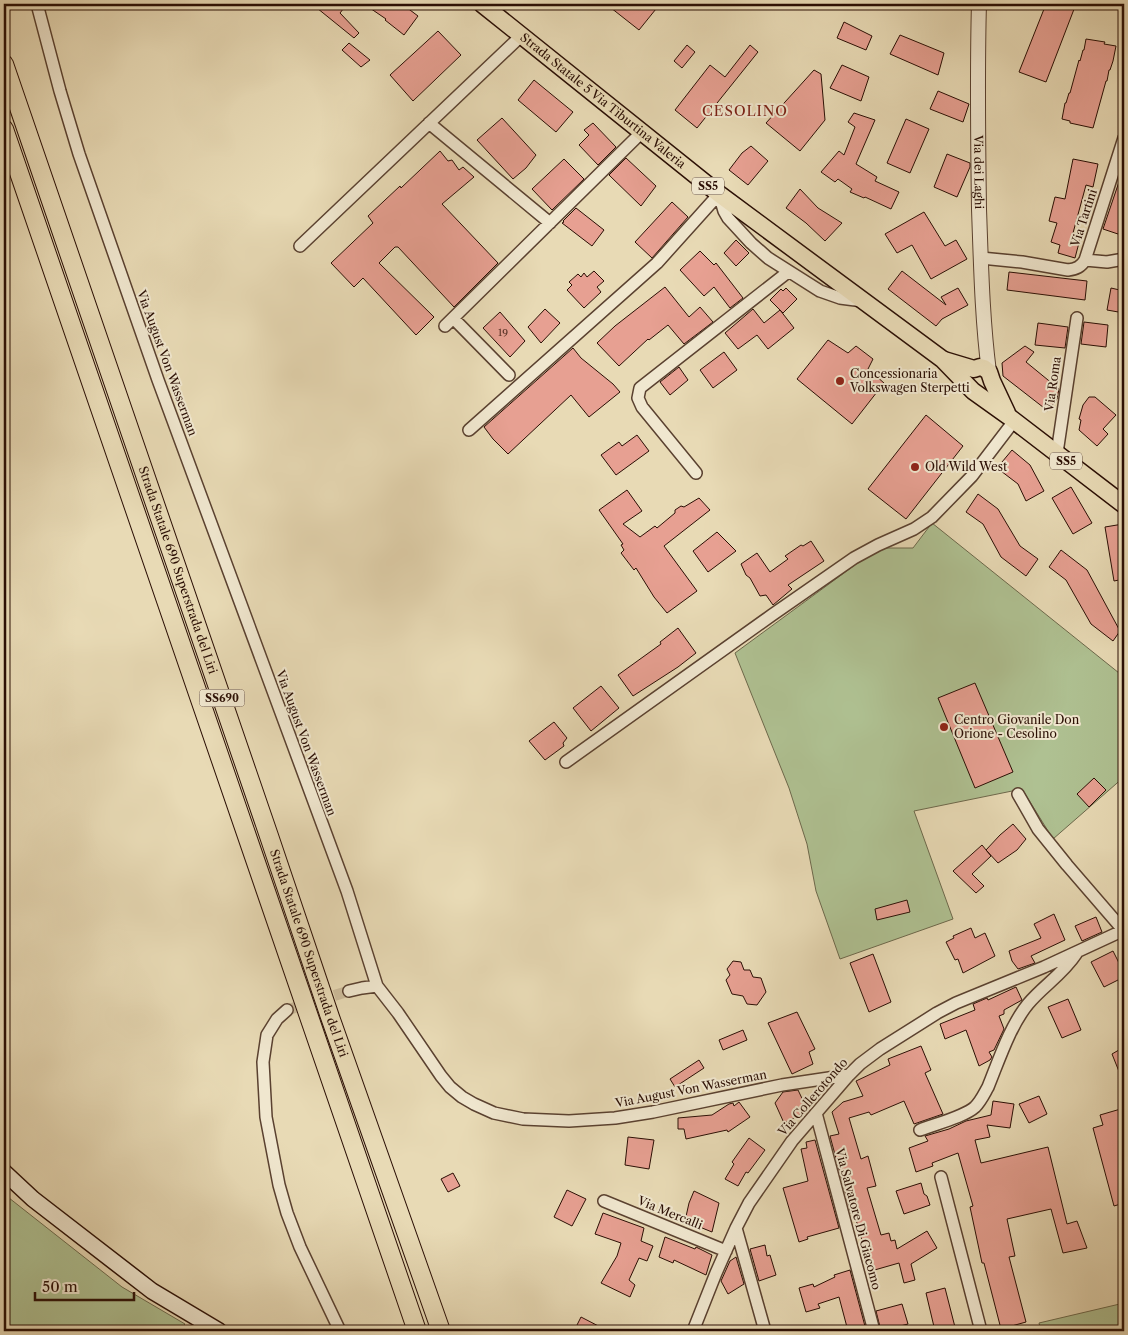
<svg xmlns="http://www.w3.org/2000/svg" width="1128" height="1335" viewBox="0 0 1128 1335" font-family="'Libre Caslon Text',serif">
	<rect width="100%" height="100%" fill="#e8dab5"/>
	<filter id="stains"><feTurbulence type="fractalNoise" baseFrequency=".004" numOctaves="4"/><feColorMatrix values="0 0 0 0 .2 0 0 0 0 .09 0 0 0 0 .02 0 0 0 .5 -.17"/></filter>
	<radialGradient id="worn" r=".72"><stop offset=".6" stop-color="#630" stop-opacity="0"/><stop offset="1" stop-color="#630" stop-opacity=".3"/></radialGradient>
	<path fill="#afc192" stroke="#6c684b" d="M932 523 1124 677V777L1053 839 1022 789 914 811 953 919 840 959 816 891 807 844 789 788 735 653 878 548H913Z
		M4 1194 122 1287 185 1324 178 1331H7L4 1325Z
		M1124 1303V1331H1041L1039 1323Z"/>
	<path fill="#e7a092" stroke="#2a0e04" d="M312 4H347L340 13 359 33 354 38Z
		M364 4H402L418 16 404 35 385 20 386 19Z
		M606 4H660L639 30Z
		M1046 4H1076L1046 82 1019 72Z
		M844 22 872 36 866 50 837 38Z
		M438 31 461 55 413 101 390 75Z
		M900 35 944 53 938 75 890 54Z
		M1086 39 1105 42 1104 44 1116 46 1113 61 1110 70H1109L1107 81H1106L1093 128 1070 123V121L1062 119 1065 103H1066L1069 93H1070L1079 60 1080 61 1083 50H1084Z
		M349 43 370 60 361 67 342 50Z
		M687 45 695 52 682 68 674 61Z
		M750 45 758 52 697 128 675 110 710 65 725 77Z
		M842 65 869 77 861 101 830 88Z
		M814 70 821 74 825 120 800 151 766 123Z
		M534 80 573 112 556 132 518 100Z
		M938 91 969 104 963 122 930 109Z
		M854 113 875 120 856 164 877 177 875 181 899 192 891 209 865 197 864 198 850 192 852 189 838 179 835 182 821 172 839 151 844 155 855 127 848 122Z
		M502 118 536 155 526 168 513 179 477 140Z
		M906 119 929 129 910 173 887 163Z
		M593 123 616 147 598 165 579 145 589 135 584 130Z
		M751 146 768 161 748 185 729 170 742 153Z
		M440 151 448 161 452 160 459 170 463 167 474 177 442 204 498 263 454 307 398 247H395L379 263 434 317 416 335 363 278 354 287 331 263 373 223 368 216 400 186 401 188Z
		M947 154 970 163V167L957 197 934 187Z
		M626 158 656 186 641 206 609 175Z
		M564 159 584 179 552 210 532 189Z
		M1073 159 1098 164 1093 187 1086 185 1073 233 1081 235 1075 258 1058 253 1060 245 1051 242 1057 223 1049 221 1055 197 1065 199Z
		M1122 173H1124V236L1103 229Z
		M800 189 818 208 842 223 825 241 806 223 786 208Z
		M672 202 688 217 652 258 635 242Z
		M576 208 604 230 592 246 562 223 564 222 563 221Z
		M924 212 945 246 956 240 967 259 931 279 912 245 897 253 885 234Z
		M736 240 749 253 736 266 724 253Z
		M700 251 714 265 716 263 743 298 730 308 714 287 704 296 680 270Z
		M594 271 604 281 597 287 601 292 584 308 567 290 572 285 569 282 578 274 581 277 584 273 587 277Z
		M902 271 946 305 941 297 958 288 968 305 942 319 936 326 888 289Z
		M1009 272 1087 281 1085 300 1007 290Z
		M665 287 689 317 700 307 713 322 684 344 668 325 649 340 648 339 619 366 597 343 615 326Z
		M786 288 797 299 783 313 770 300 781 289 783 291Z
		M1111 288 1124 291V313L1107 310Z
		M545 309 560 323 541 343 528 327Z
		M753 309 764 323 780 310 794 328 768 349 757 335 738 349 725 333Z
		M500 312 525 341 510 357 483 328Z
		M1084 322 1108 325 1106 347 1081 344Z
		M1038 323 1068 327 1065 348 1035 345Z
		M828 340 848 353 856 346 873 359 868 369 884 383 852 424 797 379Z
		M1025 346 1034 352 1026 362 1059 389 1057 399 1048 411 1003 376 1002 363Z
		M573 348 581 358 613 384 620 392 589 417 571 395 508 454 493 439 484 427Z
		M724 352 737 370 713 388 700 370Z
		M679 367 688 380 670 395 660 382Z
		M1089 397H1095L1116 415 1103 429 1108 434 1097 446 1079 430 1081 420 1079 419 1083 405Z
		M926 415 963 446 906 519 868 489Z
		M637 435 649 451 616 475 601 455 619 442 622 446Z
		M1012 450 1030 465 1044 491 1026 501 1018 484 997 468Z
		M1071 487 1092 523 1073 534 1052 498Z
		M627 490 642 511 623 524 640 537 655 526 657 528 675 513V510L681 506 684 507 699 498 710 510 664 546 697 591 667 613 654 597 636 568 634 570 621 553 624 550 621 545 623 544 599 510Z
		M978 494 998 509 1020 546 1038 559 1026 576 1001 557 983 524 966 512Z
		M1123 524 1124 532V579L1114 581 1105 527Z
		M717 532 736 551 708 572 693 551Z
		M811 541 824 561 788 585 792 589 773 605 766 595 760 596 750 578 746 575 741 564 757 553 770 572 788 559 785 556 801 545 803 546Z
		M1061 550 1087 570 1120 631 1113 641 1091 624 1066 580 1049 567Z
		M678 628 696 653 678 667 633 696 618 675 661 644 660 642Z
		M975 683 1013 772 975 788 938 698Z
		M601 686 619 708 591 731 573 708Z
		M554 722 567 738 563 743 564 746 545 760 529 741Z
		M1094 778 1106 790 1089 807 1077 794Z
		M1013 824 1026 839 1017 850 998 863 986 850 1000 835Z
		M982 845 991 856 972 874 984 886 976 893 953 871Z
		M907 900 910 912 877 920 875 909Z
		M1054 914 1065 940 1031 956 1035 963 1018 969 1012 961 1009 951 1041 938 1034 924Z
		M1096 917 1102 932 1082 941 1075 926Z
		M971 928 975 938 985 933 995 956 963 973 958 959 955 960 946 942 954 938 953 936Z
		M1113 951 1124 973V977L1104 987 1091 962Z
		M873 954 891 1002 869 1012 850 963Z
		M733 961 741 962 744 970H750L753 977 761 978 766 992 757 1005 747 1004 743 996 732 994 726 980 730 975 727 969Z
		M1016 987 1022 1000 1004 1010V1014L999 1016 1004 1029 994 1050 989 1052 992 1057 990 1060 979 1066 966 1030 945 1039 940 1024 975 1010 973 1004 987 998 988 1000Z
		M1068 999 1081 1030 1062 1038 1048 1007Z
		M797 1012 815 1049 809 1052 813 1064 792 1074 768 1023Z
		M743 1030 747 1040 723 1050 719 1040Z
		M921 1046 931 1070 925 1073 943 1114 914 1124 904 1101 871 1115 869 1112 849 1118 861 1159 868 1156 876 1186 867 1188 881 1235 889 1233 891 1241 895 1240 897 1249 927 1231 937 1248 911 1264 915 1280 904 1283 899 1263 871 1271 854 1213 851 1214 830 1136 839 1134 832 1112 843 1102 863 1096 856 1081 890 1065 888 1059Z
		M1124 1047V1084L1112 1054Z
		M699 1060 704 1068 675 1087 670 1079Z
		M798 1090 808 1111 784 1123 775 1103 783 1092Z
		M1039 1096 1047 1114 1029 1123 1019 1104Z
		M993 1101 1014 1104 1010 1128 987 1125 990 1137 975 1140 981 1163 1048 1147 1067 1224 1077 1221 1087 1248 1063 1253 1051 1209 1007 1219 1015 1256 1009 1257 1026 1322 1001 1329 984 1263H982L970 1207 973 1206 958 1153 932 1163 933 1166 916 1172 909 1148 928 1141 925 1136 949 1129 966 1121 991 1115Z
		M739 1102 750 1117 728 1132 727 1130 686 1139 684 1129H678V1118L712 1115 729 1104 733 1103 734 1106Z
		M1124 1108V1203L1114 1206 1093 1128 1103 1125 1100 1115Z
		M628 1137 654 1140 649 1169 625 1165Z
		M749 1138 765 1150 748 1173 746 1172 738 1186 725 1179 734 1164 732 1162Z
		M815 1140 839 1228 807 1237 808 1239 799 1242 783 1188 808 1181 801 1149 807 1148 806 1142Z
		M453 1173 460 1186 448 1192 441 1179Z
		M921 1183 924 1194 927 1196 930 1205 904 1214 896 1191Z
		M567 1190 586 1199 572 1226 554 1217Z
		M694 1191 719 1203 712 1232 685 1221 689 1203Z
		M603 1213 644 1228 641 1241 653 1246 647 1261 639 1258 629 1280 635 1285 630 1297 601 1283 617 1256 621 1243 595 1234Z
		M665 1237 695 1249 696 1247 712 1255 706 1275 674 1260 673 1263 659 1257Z
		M765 1245 767 1256 770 1255 776 1275 759 1281 750 1249Z
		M736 1257 744 1284 728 1294 721 1281 730 1261Z
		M850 1270 866 1330 861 1331H848L839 1297 818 1304 820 1308 806 1312 799 1288 813 1284 814 1287 835 1277 834 1275Z
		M945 1288 956 1331H935L926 1293Z
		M902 1304 908 1324 881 1331 876 1311Z
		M581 1317 608 1331H574Z"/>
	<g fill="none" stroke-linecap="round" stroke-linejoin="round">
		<path stroke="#ccbb9a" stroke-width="11" stroke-dasharray="11 5.5" stroke-linecap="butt" d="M287 1010 349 991"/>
		<g stroke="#5a4130" stroke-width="14">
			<path id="minor" d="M37 4 60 91 79 154 158 380 347 891 377 986 398 1013 441 1076 450 1087 462 1097 474 1104 494 1113 523 1119 569 1121 615 1118 653 1112 782 1085 849 1075
				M429 123 550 223
				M719 194 724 211 728 218 751 243 768 258 820 291 840 298 863 301
				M300 246 521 36
				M981 258 1022 262 1068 270C1076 269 1081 267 1085 260L1124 138
				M1085 260 1107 262 1124 259
				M453 318 509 375
				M445 326 642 132
				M469 430 657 263 719 194
				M1057 453 1077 318
				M696 473 642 407 638 398 640 388 788 272
				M566 762 772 615 854 558 878 545 914 529 932 517 972 476 1014 421
				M1018 794 1038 829 1067 865 1124 931
				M349 991 362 988 377 986
				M287 1010 277 1019 267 1035 263 1062 266 1117 279 1185 287 1213 300 1247 340 1331
				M816 1113 874 1331
				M920 1130C935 1124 964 1117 975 1107 981 1101 984 1094 988 1087 999 1060 1010 1026 1028 1004 1043 986 1063 974 1076 954
				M941 1177 981 1331
				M604 1201 726 1251
				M736 1228 765 1331
				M693 1331 716 1273 736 1228 749 1203 792 1141 849 1075 860 1064 880 1049 937 1013 956 1003 1044 967 1124 930"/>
		</g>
		<g stroke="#5a4130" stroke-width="16">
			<g id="tertiary">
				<path id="s1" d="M979 4C977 72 978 141 979 209 981 263 982 318 989 372"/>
			</g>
		</g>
		<g stroke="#2a0e04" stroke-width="18">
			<path id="secondary" d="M4 1172 33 1199 152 1291 219 1331"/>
		</g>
		<g stroke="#2a0e04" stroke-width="19">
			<g id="primary">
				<path id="s2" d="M482 4 719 194 942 359 973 391 1008 416 1124 505"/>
				<path d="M944 360 974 369 980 367 984 368 989 372 992 381 1007 413"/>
			</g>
		</g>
		<g stroke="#2a0e04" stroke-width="20">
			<g id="trunk">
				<path id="s3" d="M4 64 269 836 330 1017 441 1331"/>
				<path d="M4 129 417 1331"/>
			</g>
		</g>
		<use href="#minor" stroke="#f0e7cf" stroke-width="11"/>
		<use href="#tertiary" stroke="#f0e7cf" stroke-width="14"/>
		<use href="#secondary" stroke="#f0e7cf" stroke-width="15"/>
		<use href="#primary" stroke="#e8dab5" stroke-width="16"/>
		<use href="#trunk" stroke="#e8dab5" stroke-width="18"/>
	</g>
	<g fill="#8f2418" stroke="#f0e7cf" stroke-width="2">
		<circle cx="840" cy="381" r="5"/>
		<circle cx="915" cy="467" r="5"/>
		<circle cx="944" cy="727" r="5"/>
	</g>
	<g text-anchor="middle" stroke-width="4" stroke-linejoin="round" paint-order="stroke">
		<g font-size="10" fill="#593228">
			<text x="503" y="336">19</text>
		</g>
		<g fill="#f0e7cf" stroke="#654f41" stroke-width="1">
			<rect x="692" y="177.5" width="32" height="17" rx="4"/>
			<rect x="1050" y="452.5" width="32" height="17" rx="4"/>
			<rect x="199.5" y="689.5" width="45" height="17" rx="4"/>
		</g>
		<g font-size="11" font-weight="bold" fill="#2a0e04">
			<text x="708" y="190">SS5</text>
			<text x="1066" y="465">SS5</text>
			<text x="222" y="702">SS690</text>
		</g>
		<g font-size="12" fill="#2a0e04" stroke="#f0e7cf">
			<text dy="4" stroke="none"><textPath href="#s2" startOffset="155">Strada Statale 5 Via Tiburtina Valeria</textPath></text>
			<text dy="4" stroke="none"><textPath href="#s1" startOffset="168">Via dei Laghi</textPath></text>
			<text transform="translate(1084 218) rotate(-72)" y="4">Via Tartini</text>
			<text transform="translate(167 363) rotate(70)" y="4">Via August Von Wasserman</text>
			<text transform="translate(1053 384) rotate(-82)" y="4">Via Roma</text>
			<text dy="4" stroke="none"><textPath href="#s3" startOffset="535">Strada Statale 690 Superstrada del Liri</textPath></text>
			<text transform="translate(306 743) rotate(70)" y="4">Via August Von Wasserman</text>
			<text dy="4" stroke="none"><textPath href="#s3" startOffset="940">Strada Statale 690 Superstrada del Liri</textPath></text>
			<text transform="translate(691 1089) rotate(-11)" y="4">Via August Von Wasserman</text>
			<text transform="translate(813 1097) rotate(-49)" y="4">Via Collerotondo</text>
			<text transform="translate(670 1213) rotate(22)" y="4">Via Mercalli</text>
			<text transform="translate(858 1219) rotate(75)" y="4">Via Salvatore Di Giacomo</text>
		</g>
		<g font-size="12" fill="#2a0e04" stroke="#f0e7cf" text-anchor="start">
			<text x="850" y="378">Concessionaria<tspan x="850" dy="14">Volkswagen Sterpetti</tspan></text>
			<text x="925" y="471">Old Wild West</text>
			<text x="954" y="724">Centro Giovanile Don<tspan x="954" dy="14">Orione - Cesolino</tspan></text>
		</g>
		<g font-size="14" letter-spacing="1" fill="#7a1f14" stroke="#f0e7cf">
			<text x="745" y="116">CESOLINO</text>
		</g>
	</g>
	<rect width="1128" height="1335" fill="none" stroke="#e8dab5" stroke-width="20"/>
	<rect x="5" y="5" width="1118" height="1325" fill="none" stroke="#2a0e04" stroke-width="2.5"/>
	<rect x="10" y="10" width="1108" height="1315" fill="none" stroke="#2a0e04"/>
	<path d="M35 1292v8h99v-8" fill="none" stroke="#2a0e04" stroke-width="2.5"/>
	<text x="42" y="1292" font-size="15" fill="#2a0e04" stroke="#f0e7cf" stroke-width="4" paint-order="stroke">50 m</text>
	<rect width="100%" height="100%" filter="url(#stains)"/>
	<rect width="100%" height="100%" fill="url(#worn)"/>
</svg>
